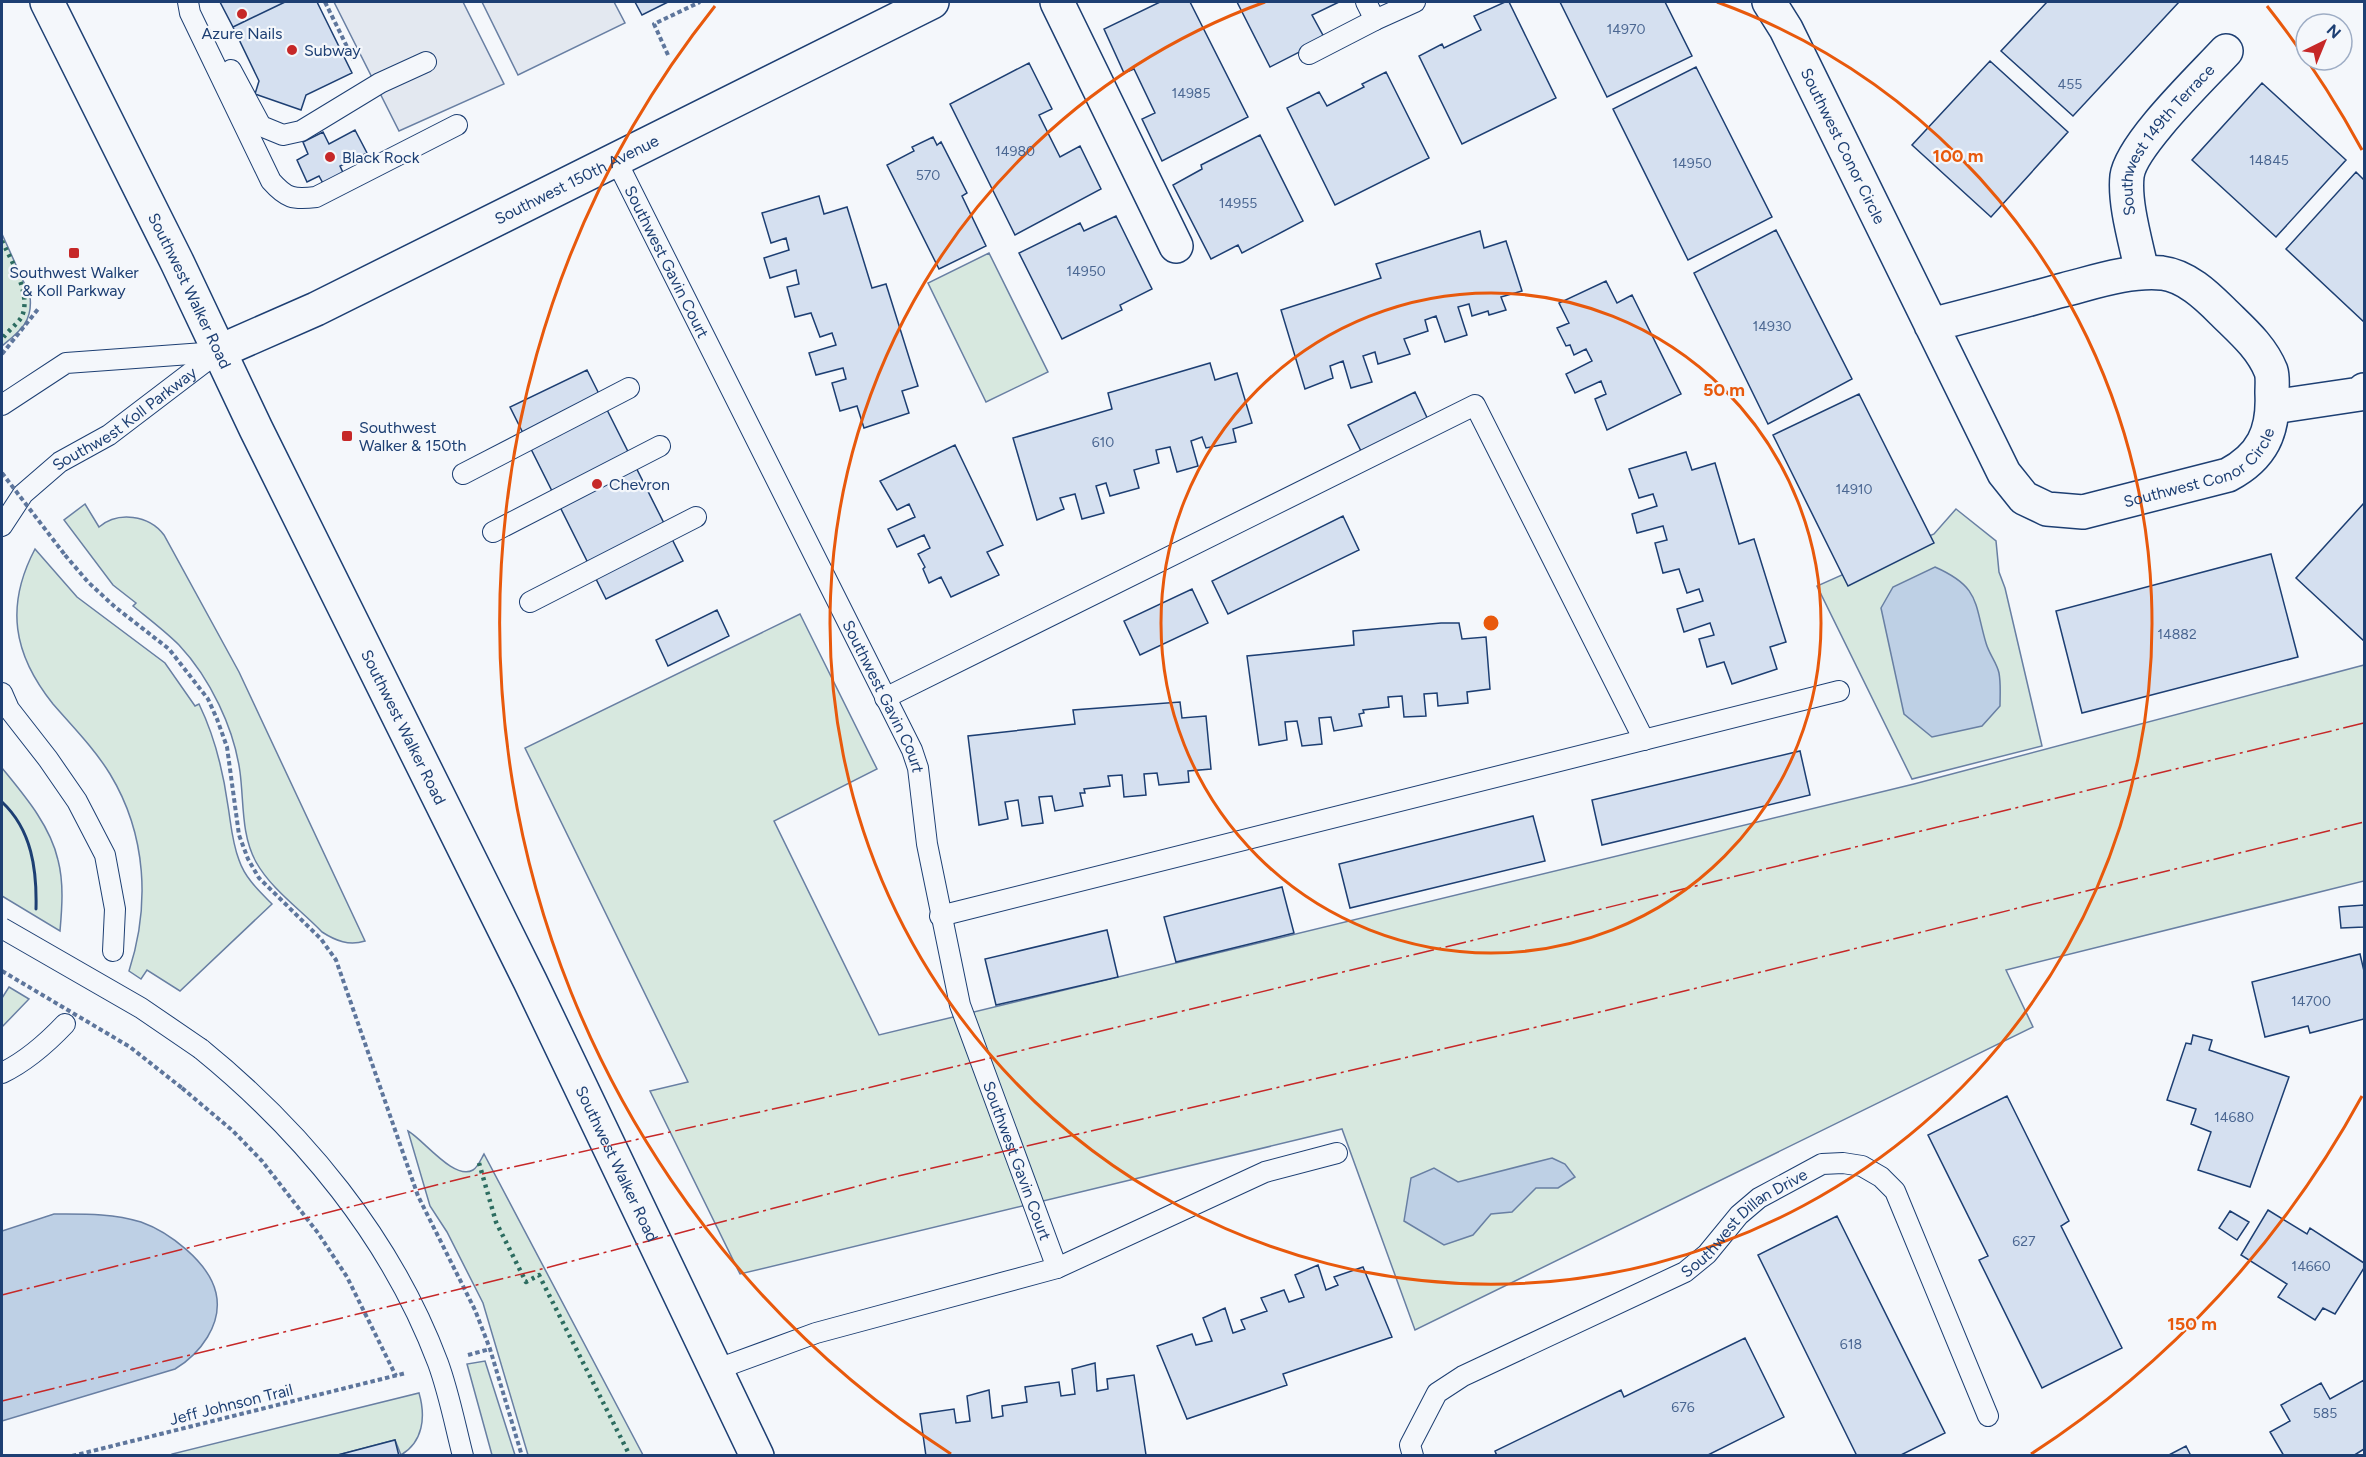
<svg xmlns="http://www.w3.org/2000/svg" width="2366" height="1457" viewBox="0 0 2366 1457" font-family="Figtree,sans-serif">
	<rect width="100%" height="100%" fill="#f4f7fb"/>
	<path fill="#d7e8df" stroke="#687fa3" stroke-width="1.5" d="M2 234 30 296C33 322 20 331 2 346Z
		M989 253 1048 372 986 402 928 283Z
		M85 504 99 527C118 511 149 515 164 535L239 672 365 941C349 946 336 941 322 932 301 910 271 889 256 862 241 835 244 802 240 772 234 728 210 678 179 645 165 631 149 619 133 606L136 603 113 585 64 520Z
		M1956 509 1996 541 1999 572 2005 588 2042 746 1912 779 1817 586 1934 534Z
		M35 549 77 597 165 663 195 706 199 704C215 737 223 770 228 806 231 824 232 842 239 860 245 878 259 891 272 904L180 991 147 970 141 979 129 971C150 906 147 835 110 774 94 748 73 727 53 704 13 654 5 606 35 549Z
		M800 614 877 769 774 821 879 1035 1914 784 2364 665V881L2006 970 2033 1027 1415 1330 1342 1129 740 1274 650 1091 688 1082 525 748Z
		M2 768C24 795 50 825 58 860 64 883 62 908 60 931L2 896Z
		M9 987 29 999 2 1027V998Z
		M408 1131C423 1139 454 1181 473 1170 478 1167 481 1159 484 1154L643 1455H528L483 1303 447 1232 430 1206Z
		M485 1361 515 1455H492L467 1364Z
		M419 1393C426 1417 423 1442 401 1455L395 1440 334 1456H172V1454Z"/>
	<path fill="#e3e8f0" stroke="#687fa3" stroke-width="1.5" d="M334 2H463L504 84 399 131Z
		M482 2H614L625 23 518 75Z"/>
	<path fill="#bed0e5" stroke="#687fa3" stroke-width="1.5" d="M1935 567C1980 587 1974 602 1986 643 1989 654 1997 663 1999 673 2001 684 2000 695 2000 706L1982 726 1932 737 1904 714 1881 608 1893 587Z
		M1552 1158 1565 1164 1575 1177 1558 1188H1536L1512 1212 1491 1214 1473 1235 1444 1245 1404 1221 1411 1178 1434 1168 1458 1182Z
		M54 1214C83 1214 112 1213 141 1222 169 1232 209 1262 216 1293 223 1324 200 1354 175 1369L2 1421V1231Z"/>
	<path fill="#d5e0f0" stroke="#1d3f73" stroke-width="1.5" d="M220 2H285L233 27Z
		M285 2H317L352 73 306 95 301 110 255 94 259 81 233 27Z
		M635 2H668L642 15Z
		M1160 2H1190L1248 117 1162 161 1142 119 1155 113 1134 69 1124 73 1104 29Z
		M1237 2H1339L1312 15 1325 39 1270 67Z
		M1505 2H1509L1556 98 1462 144 1419 56 1442 44 1444 48 1481 30 1474 16Z
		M1560 2H1665L1692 56 1607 97Z
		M2047 2H2179L2073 116 2001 51Z
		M1990 61 2068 132 1991 217 1912 145Z
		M1029 63 1052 109 1039 115 1060 157 1080 146 1101 189 1015 235 950 104Z
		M1696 67 1772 217 1688 260 1613 109Z
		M1386 72 1429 158 1335 205 1287 108 1319 92 1327 106 1364 87 1362 84Z
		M2262 83 2346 160 2276 237 2192 160Z
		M355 130 367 153 340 166 345 177 325 187 319 176 307 182 297 160 308 154 303 142 323 132 329 144Z
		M1260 135 1303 221 1242 253 1238 245 1211 259 1173 185 1202 169 1201 165Z
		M933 137 937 145 941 142 967 193 962 196 986 246 939 269 887 165 914 151 912 147Z
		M2356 172 2364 180V322L2286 249Z
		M819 196 824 214 847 207 872 288 886 284 918 386 902 391 909 413 864 428 857 406 840 411 832 383 846 379 843 368 816 375 809 353 836 345 832 333 820 337 811 313 795 317 787 287 799 284 796 270 770 278 764 258 789 250 786 238 771 243 762 213Z
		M1116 216 1152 289 1120 305 1122 310 1062 339 1019 253 1080 223 1084 231Z
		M1776 230 1852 379 1768 424 1694 273Z
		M1480 231 1484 248 1506 241 1522 291 1501 297 1506 310 1489 315 1488 311 1472 316 1469 304 1458 307 1467 335 1445 342 1436 316 1425 320 1428 331 1404 339 1410 354 1378 364 1375 352 1363 356 1372 382 1351 388 1343 361 1330 366 1333 378 1305 389 1281 310 1381 278 1376 264Z
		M1606 281 1617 303 1632 295 1681 394 1607 430 1595 399 1606 394 1601 381 1575 393 1566 374 1592 361 1586 349 1574 355 1570 345 1566 346 1557 328 1569 323 1559 303Z
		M1210 363 1215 380 1237 373 1252 423 1233 429 1236 442 1206 448 1202 437 1191 441 1198 466 1177 472 1170 447 1156 450 1159 463 1134 470 1139 488 1110 496 1106 483 1096 486 1104 513 1082 519 1075 494 1060 498 1064 509 1037 520 1013 438 1112 409 1108 393Z
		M587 370 683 561 606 599 510 407Z
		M1415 392 1430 424 1364 457 1348 425Z
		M1859 394 1934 543 1848 586 1773 435Z
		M955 445 1003 545 987 552 999 575 951 597 941 577 929 583 923 569 925 567 918 554 930 548 924 535 897 547 888 529 915 517 909 504 897 510 880 481Z
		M1686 452 1692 470 1715 463 1739 544 1754 539 1786 642 1770 647 1777 669 1732 684 1724 662 1707 667 1699 639 1714 635 1710 623 1684 632 1677 609 1703 601 1699 589 1687 593 1679 569 1663 573 1655 543 1667 540 1663 526 1637 533 1632 514 1657 506 1653 494 1639 498 1629 469Z
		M2364 503V641L2296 578Z
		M1343 516 1359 550 1228 614 1212 581Z
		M2271 554 2298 657 2082 713 2056 611Z
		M1192 589 1208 623 1140 655 1124 621Z
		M717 610 729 636 668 666 656 640Z
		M1441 623H1459L1462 639 1486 637 1490 689 1467 692 1468 703 1438 706 1437 693 1424 694 1426 716 1404 717 1402 696 1388 697 1389 707 1363 710 1364 713 1359 714 1362 726 1334 731 1331 717 1319 718 1322 744 1302 746 1297 721 1285 722 1287 740 1259 745 1247 656 1354 645 1353 631Z
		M1180 702 1182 718 1206 716 1211 769 1188 771 1189 782 1159 785 1157 773 1144 774 1146 795 1124 797 1122 775 1108 776 1110 786 1084 789 1085 793H1080L1083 806 1055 811 1052 796 1039 797 1043 823 1022 826 1018 800 1005 802 1008 819 979 825 968 736 1075 724 1073 710Z
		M1800 751 1810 795 1602 845 1592 800Z
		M1533 816 1545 861 1350 908 1339 864Z
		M1282 887 1294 933 1176 962 1164 917Z
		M2364 905V927L2341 928 2339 907Z
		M1107 930 1118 977 996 1005 985 959Z
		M2360 954 2364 971V1019L2310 1033 2308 1026 2265 1037 2252 982Z
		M2193 1035 2212 1040 2209 1050 2289 1077 2250 1187 2198 1170 2211 1132 2191 1124 2196 1109 2167 1100 2186 1043 2191 1044Z
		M2007 1096 2069 1221 2061 1226 2122 1348 2042 1388 1979 1260 1988 1256 1928 1135Z
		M2268 1210 2307 1234 2310 1228 2364 1263V1268L2335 1314 2323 1308 2315 1320 2278 1297 2287 1284 2241 1255Z
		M2230 1211 2249 1222 2237 1240 2219 1228Z
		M1837 1216 1945 1433 1899 1456H1857L1758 1255Z
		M1318 1265 1326 1290 1338 1285 1334 1277 1363 1267 1392 1337 1283 1374 1287 1385 1187 1419 1157 1346 1192 1334 1196 1345 1212 1341 1203 1318 1225 1308 1233 1333 1245 1329 1241 1320 1267 1311 1261 1298 1284 1290 1289 1302 1304 1297 1295 1275Z
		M1745 1338 1784 1417 1706 1456H1497L1495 1451 1621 1390 1624 1397Z
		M1095 1363 1097 1391 1108 1389 1107 1379 1134 1375 1146 1455 926 1456 920 1414 954 1409 956 1423 970 1421 967 1396 989 1390 992 1418 1003 1416 1002 1406 1027 1402 1025 1387 1059 1382 1061 1396 1075 1394 1072 1369Z
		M2364 1380V1449L2353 1456H2284L2270 1432 2290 1421 2281 1405 2321 1383 2330 1399Z
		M395 1440 399 1456H334Z
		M2186 1446 2191 1456H2167Z"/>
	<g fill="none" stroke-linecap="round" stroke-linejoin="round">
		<g stroke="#1d3f73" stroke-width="22">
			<g id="lane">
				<path d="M188 2 190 13 271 181C286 198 293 200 316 197L457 125"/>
				<path d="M1366 2 1375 20 1415 2"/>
				<path d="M1309 54 1375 20"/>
				<path d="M231 70 261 126 283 135 301 131 380 83 426 62"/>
				<path id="s1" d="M615 158 912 750 918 768 927 844 960 1005 1057 1268"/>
				<path d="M2 405 66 363 218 352"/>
				<path d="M463 474 629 388"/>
				<path id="s2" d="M2 526 23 494 60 462 109 435 218 352"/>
				<path d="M493 532 660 446"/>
				<path d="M530 602 696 517"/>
				<path d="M2 693 9 709 48 759 77 801 105 855 115 909 113 951"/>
				<path d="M885 698 1475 405 1644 740"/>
				<path d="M940 916 1839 691"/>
				<path d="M201 1049C303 1132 391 1238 438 1363 449 1393 455 1425 463 1456"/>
				<path d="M2 1073C27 1061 46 1044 65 1024"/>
				<path d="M715 1370 816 1333 1057 1268 1265 1172 1337 1153"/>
				<path id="s3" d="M1413 1456 1410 1445 1437 1393 1463 1376 1685 1272 1707 1254 1739 1215 1759 1198 1822 1164 1843 1163 1862 1166 1881 1177 1895 1191 1988 1416"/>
			</g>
		</g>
		<g stroke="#1d3f73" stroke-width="36">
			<g id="street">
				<path d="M1057 2 1176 246"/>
				<path id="s4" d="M1769 2 1786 29 2004 473 2024 498 2047 509 2083 512 2228 475C2262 457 2274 432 2272 393 2272 386 2273 377 2271 371 2261 346 2240 329 2222 311 2206 295 2186 276 2162 273 2127 270 2092 283 2059 291 2017 303 1974 314 1931 325"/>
				<path id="s5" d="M2142 272C2136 243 2124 204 2127 176 2131 145 2202 77 2226 51"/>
				<path id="s6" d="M218 352 316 309 932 2"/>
				<path d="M2273 407 2360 394 2364 390"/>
			</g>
		</g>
		<g stroke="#1d3f73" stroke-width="36">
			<g id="secondary">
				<path id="s7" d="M47 2 177 262 256 429 530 981 757 1456"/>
			</g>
		</g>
		<path stroke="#5e769c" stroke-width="4" stroke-dasharray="4.5 3" stroke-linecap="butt" d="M325 2 354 61
			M668 55 654 24 700 2
			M2 354 39 308
			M65 555 88 582 115 607 169 649 208 699 217 719 227 747 239 835 248 859 259 878 321 939 336 960 418 1196 475 1310 490 1349 522 1456
			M182 1088 233 1131 262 1161 318 1233 347 1277 396 1376
			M468 1355 490 1349
			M72 1456 406 1373"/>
		<use href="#lane" stroke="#f4f7fb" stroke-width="20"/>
		<use href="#street" stroke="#f4f7fb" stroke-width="33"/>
		<use href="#secondary" stroke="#f4f7fb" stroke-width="33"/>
		<g stroke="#1d3f73" stroke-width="22" stroke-linecap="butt">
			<path id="lane-bridge" d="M2 928 141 1008 201 1049"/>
		</g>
		<path stroke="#5e769c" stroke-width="4" stroke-dasharray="4.5 3" stroke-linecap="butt" d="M2 473 65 555
			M2 971 130 1047 182 1088"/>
		<use href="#lane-bridge" stroke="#f4f7fb" stroke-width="20"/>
		<path stroke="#2c6c60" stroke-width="4.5" stroke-dasharray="3 4.5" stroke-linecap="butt" d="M2 241C11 260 33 297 21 318 16 325 7 332 2 339
			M479 1163 496 1222 526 1282 539 1275 630 1456"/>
		<path stroke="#1d3f73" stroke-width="3" d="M2 802C32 830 37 870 36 909"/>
		<path stroke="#c62828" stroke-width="1.5" stroke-dasharray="21 4.5 3 4.5" stroke-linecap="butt" d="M2 1295 464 1178 863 1089 2364 723
			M2 1401 538 1270 881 1180 1584 1016 2364 822"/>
	</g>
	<g fill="none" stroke="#e8590c" stroke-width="3">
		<circle cx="1491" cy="623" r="330"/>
		<path d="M1717 2A661 661 0 1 1 1265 2"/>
		<path d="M2362 1096A991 991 0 0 1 2031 1454M951 1454A991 991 0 0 1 715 6M2267 6A991 991 0 0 1 2362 150"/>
	</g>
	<g fill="#c62828" stroke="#f4f7fb" stroke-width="2">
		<circle cx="242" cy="14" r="6"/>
		<circle cx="292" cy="50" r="6"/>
		<circle cx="330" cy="157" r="6"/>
		<rect x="68" y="247" width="12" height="12" rx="3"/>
		<rect x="341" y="430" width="12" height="12" rx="3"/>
		<circle cx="597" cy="484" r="6"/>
	</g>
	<g text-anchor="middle" stroke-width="4.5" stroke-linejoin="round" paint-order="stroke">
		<g font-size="14" fill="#4b6792">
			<text x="1626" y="34">14970</text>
			<text x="2070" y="89">455</text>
			<text x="1191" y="98">14985</text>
			<text x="1015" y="156">14980</text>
			<text x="2269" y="165">14845</text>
			<text x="1692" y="168">14950</text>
			<text x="928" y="180">570</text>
			<text x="1238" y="208">14955</text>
			<text x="1086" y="276">14950</text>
			<text x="1772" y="331">14930</text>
			<text x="1103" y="447">610</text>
			<text x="1854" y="494">14910</text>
			<text x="2177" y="639">14882</text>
			<text x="2311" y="1006">14700</text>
			<text x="2234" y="1122">14680</text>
			<text x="2024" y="1246">627</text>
			<text x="2311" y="1271">14660</text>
			<text x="1851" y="1349">618</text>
			<text x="1683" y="1412">676</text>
			<text x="2325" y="1418">585</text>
		</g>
		<g font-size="16" fill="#1d3f73" stroke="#f4f7fb" text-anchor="start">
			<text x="242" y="39" text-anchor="middle">Azure Nails</text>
			<text x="304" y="56">Subway</text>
			<text x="342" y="163">Black Rock</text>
			<text x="74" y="278" text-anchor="middle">Southwest Walker<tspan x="74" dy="18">&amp; Koll Parkway</tspan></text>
			<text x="359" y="433">Southwest<tspan x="359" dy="18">Walker &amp; 150th</tspan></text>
			<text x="609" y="490">Chevron</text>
		</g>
		<g font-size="16" fill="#1d3f73" stroke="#f4f7fb">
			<text dy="6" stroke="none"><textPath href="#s5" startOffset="147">Southwest 149th Terrace</textPath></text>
			<text dy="6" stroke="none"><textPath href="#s4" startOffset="162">Southwest Conor Circle</textPath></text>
			<text dy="6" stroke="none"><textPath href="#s6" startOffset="398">Southwest 150th Avenue</textPath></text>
			<text dy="6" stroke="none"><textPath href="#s1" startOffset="116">Southwest Gavin Court</textPath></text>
			<text dy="6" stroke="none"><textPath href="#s7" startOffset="322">Southwest Walker Road</textPath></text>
			<text dy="6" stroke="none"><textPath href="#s2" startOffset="165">Southwest Koll Parkway</textPath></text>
			<text dy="6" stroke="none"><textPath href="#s4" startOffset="748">Southwest Conor Circle</textPath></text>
			<text dy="6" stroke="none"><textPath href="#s1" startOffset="602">Southwest Gavin Court</textPath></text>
			<text dy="6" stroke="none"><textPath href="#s7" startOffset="808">Southwest Walker Road</textPath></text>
			<text dy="6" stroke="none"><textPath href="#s1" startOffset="1088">Southwest Gavin Court</textPath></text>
			<text dy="6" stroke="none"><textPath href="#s7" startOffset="1294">Southwest Walker Road</textPath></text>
			<text dy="6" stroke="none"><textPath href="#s3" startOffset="424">Southwest Dillan Drive</textPath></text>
			<text transform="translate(231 1404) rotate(-14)" y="6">Jeff Johnson Trail</text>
		</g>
	</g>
	<circle cx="1491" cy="623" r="9" fill="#e8590c" stroke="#f4f7fb" stroke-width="3"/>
	<g font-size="18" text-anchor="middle" font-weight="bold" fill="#e8590c" stroke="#f4f7fb" stroke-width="4.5" stroke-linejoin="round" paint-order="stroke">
		<text x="1958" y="162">100 m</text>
		<text x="1724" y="396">50 m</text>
		<text x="2192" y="1330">150 m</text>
	</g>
	<rect width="2366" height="1457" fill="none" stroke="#1d3f73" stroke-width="6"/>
	<g transform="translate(2324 42) rotate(43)"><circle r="28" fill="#f4f7fb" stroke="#9eadc5" stroke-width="1.5"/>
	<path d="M0-4.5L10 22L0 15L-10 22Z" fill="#c62828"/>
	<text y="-9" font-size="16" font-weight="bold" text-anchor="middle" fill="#1d3f73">N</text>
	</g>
</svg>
